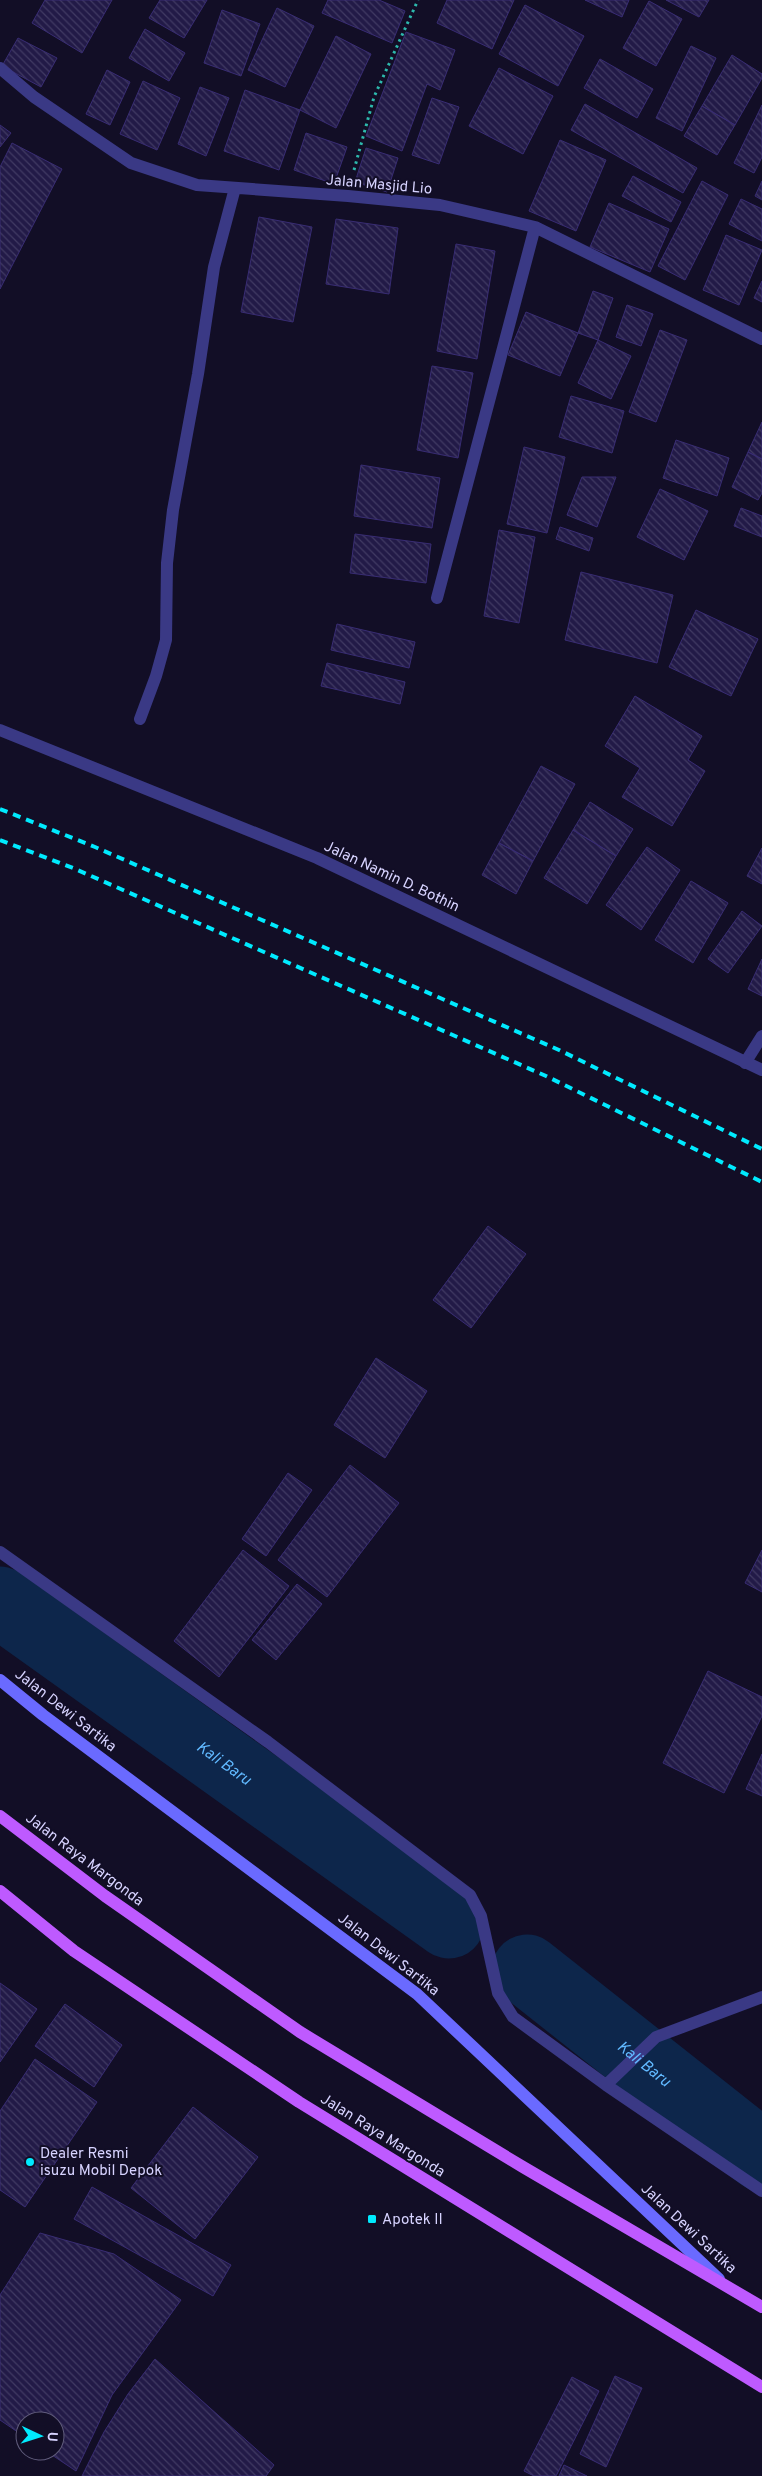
<svg xmlns="http://www.w3.org/2000/svg" width="762" height="2476" viewBox="0 0 762 2476" font-family="Overpass,sans-serif">
	<defs>
		<pattern id="building-back-hatch" width="6" height="6" patternUnits="userSpaceOnUse" patternTransform="scale(1.25)"><rect width="6" height="6" fill="#221a47"/><path d="M-1 5l2 2M0 0l6 6M5-1l2 2" fill="none" stroke="#413a63"/></pattern>
	</defs>
	<rect width="100%" height="100%" fill="#120e26"/>
	<g fill="none" stroke-linecap="round" stroke-linejoin="round">
		<g stroke="#0d264b" stroke-width="71">
			<path id="s1" d="M0 1602 449 1923"/>
			<path id="s2" d="M527 1970 762 2156"/>
		</g>
	</g>
	<path fill="url(#building-back-hatch)" stroke="#382c73" d="M45 0H112L82 53 32 23Z
		M160 0H207L184 38 149 18Z
		M328 0H379L405 11 392 43 322 13Z
		M447 0H514L492 49 437 23Z
		M585 0H629L622 17Z
		M666 0H709L699 17Z
		M649 1 682 19 656 66 623 48Z
		M525 5 584 36 558 86 499 54Z
		M277 8 314 26 285 87 248 70Z
		M222 10 260 24 241 76 204 63Z
		M145 29 185 53 169 81 129 58Z
		M406 32 455 50 440 90 427 84 402 151 366 136Z
		M336 36 371 54 336 128 300 110Z
		M18 38 57 58 41 87 2 66Z
		M691 46 716 58 682 131 656 118Z
		M732 55 762 74V78L735 125 702 106Z
		M600 59 653 89 637 118 584 88Z
		M499 68 553 96 523 154 469 126Z
		M107 70 130 82 110 125 86 114Z
		M143 81 180 98 157 150 120 134Z
		M200 87 229 98 206 156 178 144Z
		M245 90 300 110 279 170 224 151Z
		M432 98 459 107 439 164 412 155Z
		M585 104 697 168 683 193 571 130Z
		M762 105V157L754 173 734 163Z
		M702 106 735 125 717 155 684 136Z
		M0 125 11 133 0 147Z
		M306 133 347 147 334 184 294 170Z
		M560 140 606 160 576 231 529 211Z
		M12 143 62 169 0 289V167Z
		M366 148 398 158 387 192 355 182Z
		M633 176 681 202 671 222 622 196Z
		M702 181 728 195 685 280 658 266Z
		M762 181V200L755 196Z
		M741 199 762 209V241L729 224Z
		M609 203 669 229 650 272 590 247Z
		M259 217 312 227 293 322 241 312Z
		M336 219 398 228 389 294 326 284Z
		M726 235 762 250 739 305 703 290Z
		M456 244 495 251 477 359 437 351Z
		M762 281V302L754 298Z
		M593 291 613 298 598 340 578 333Z
		M627 305 653 314 641 346 616 337Z
		M526 312 578 333 560 376 508 355Z
		M660 330 687 340 656 422 629 412Z
		M598 340 631 356 611 399 578 383Z
		M432 366 473 373 458 458 417 450Z
		M571 396 624 411 612 453 559 437Z
		M762 422V459L748 452Z
		M676 440 729 458 717 496 663 478Z
		M524 447 565 457 547 533 507 524Z
		M748 452 762 459V493L758 500 732 487Z
		M361 465 440 478 432 528 354 516Z
		M582 477H616L597 527 567 515Z
		M660 489 708 511 684 560 637 537Z
		M741 508 762 516V537L734 526Z
		M560 527 593 538 589 551 556 539Z
		M499 530 535 537 519 623 484 616Z
		M355 534 431 544 426 583 350 573Z
		M581 572 673 595 657 663 565 640Z
		M696 610 758 639 731 696 669 667Z
		M337 624 415 642 409 668 331 650Z
		M327 663 405 682 400 704 321 686Z
		M635 696 702 736 688 760 705 771 672 826 622 797 640 768 605 746Z
		M541 766 575 784 533 861 499 843Z
		M590 802 633 829 616 856 573 830Z
		M573 830 616 856 587 904 544 878Z
		M499 843 533 861 516 894 482 875Z
		M647 847 680 870 641 930 606 905Z
		M762 848V884L747 876Z
		M691 881 728 903 693 963 655 940Z
		M742 911 762 926 728 973 708 959Z
		M762 959V996L748 989Z
		M488 1226 526 1254 471 1328 433 1300Z
		M376 1358 427 1391 385 1458 334 1425Z
		M350 1465 399 1503 327 1597 278 1560Z
		M288 1473 312 1490 266 1556 242 1539Z
		M243 1550 289 1586 219 1677 174 1641Z
		M762 1550V1592L745 1583Z
		M297 1584 322 1604 276 1660 252 1640Z
		M708 1671 762 1697V1716L724 1793 663 1763Z
		M762 1754V1796L746 1789Z
		M0 1983 37 2009 0 2062Z
		M65 2004 122 2045 94 2087 35 2046Z
		M35 2059 97 2102 25 2207 0 2190V2111Z
		M193 2107 258 2157 195 2239 131 2188Z
		M92 2187 231 2265 213 2296 74 2219Z
		M40 2233 114 2254 181 2300 112 2395 76 2471 46 2451H55V2421H25V2437L0 2420V2295Z
		M155 2359 274 2465 266 2476H82L104 2432 128 2394Z
		M615 2376 642 2388 606 2467 580 2454Z
		M572 2377 599 2391 556 2476H534L524 2471Z
		M564 2465 587 2476H559Z"/>
	<g fill="none" stroke-linecap="round" stroke-linejoin="round">
		<path stroke="#2db9ad" stroke-width="3" stroke-dasharray="2.5 4" stroke-linecap="butt" d="M354 170 374 97 418 0"/>
		<path stroke="#3a3985" stroke-width="12" d="M0 68 34 97 131 163 197 185 348 196 440 205 535 227 762 339
			M437 598 535 227
			M140 719 156 676 166 640 167 563 173 510 198 374 214 267 235 188
			M745 1063 762 1036
			M0 1552 268 1742 470 1895 481 1916 498 1993 513 2017 606 2085 762 2191
			M606 2085 656 2037 762 1997"/>
		<path stroke="#3a3985" stroke-width="12" d="M0 730 317 858 762 1070"/>
		<path stroke="#6a6aff" stroke-width="12" d="M0 1680 43 1715 417 1994 719 2279"/>
		<path stroke="#be5aff" stroke-width="12" d="M0 1816 105 1896 300 2032 523 2167 762 2307
			M0 1891 74 1951 299 2102 762 2387"/>
		<path stroke="#00eafe" stroke-width="4" stroke-dasharray="8 6" stroke-linecap="butt" d="M0 809 95 847 559 1050 762 1149
			M0 840 73 868 546 1076 762 1182"/>
	</g>
	<g fill="#00eafe" stroke="#120e26" stroke-width="2">
		<circle cx="30" cy="2162" r="5"/>
		<rect x="367" y="2214" width="10" height="10" rx="2.5"/>
	</g>
	<g text-anchor="middle" stroke-width="4" stroke-linejoin="round" paint-order="stroke">
		<g font-size="15" fill="#d7d3ff" stroke="#120e26">
			<text transform="translate(379 184) rotate(5)" y="5">Jalan Masjid Lio</text>
			<text transform="translate(392 876) rotate(25)" y="5">Jalan Namin D. Bothin</text>
			<text transform="translate(66 1710) rotate(38)" y="5">Jalan Dewi Sartika</text>
			<text transform="translate(85 1859) rotate(37)" y="5">Jalan Raya Margonda</text>
			<text transform="translate(389 1954) rotate(38)" y="5">Jalan Dewi Sartika</text>
			<text transform="translate(383 2135) rotate(32)" y="5">Jalan Raya Margonda</text>
			<text transform="translate(689 2228) rotate(43)" y="5">Jalan Dewi Sartika</text>
		</g>
		<g font-size="15" fill="#d7d3ff" stroke="#120e26" text-anchor="start">
			<text x="40" y="2158">Dealer Resmi<tspan x="40" dy="17">isuzu Mobil Depok</tspan></text>
			<text x="382" y="2224">Apotek II</text>
		</g>
		<g font-size="16" font-style="italic" fill="#61b9ff" stroke="#120e26">
			<text dy="6" stroke="none"><textPath href="#s1" startOffset="276">Kali Baru</textPath></text>
			<text dy="6" stroke="none"><textPath href="#s2" startOffset="150">Kali Baru</textPath></text>
		</g>
	</g>
	<g transform="translate(40 2436) rotate(94)"><circle r="24" fill="#120e26" stroke="#615d7d"/>
	<path d="M0-4L9 19L0 12L-9 19Z" fill="#00eafe"/>
	<text y="-8" font-size="14" font-weight="bold" text-anchor="middle" fill="#d7d3ff">U</text>
	</g>
</svg>
